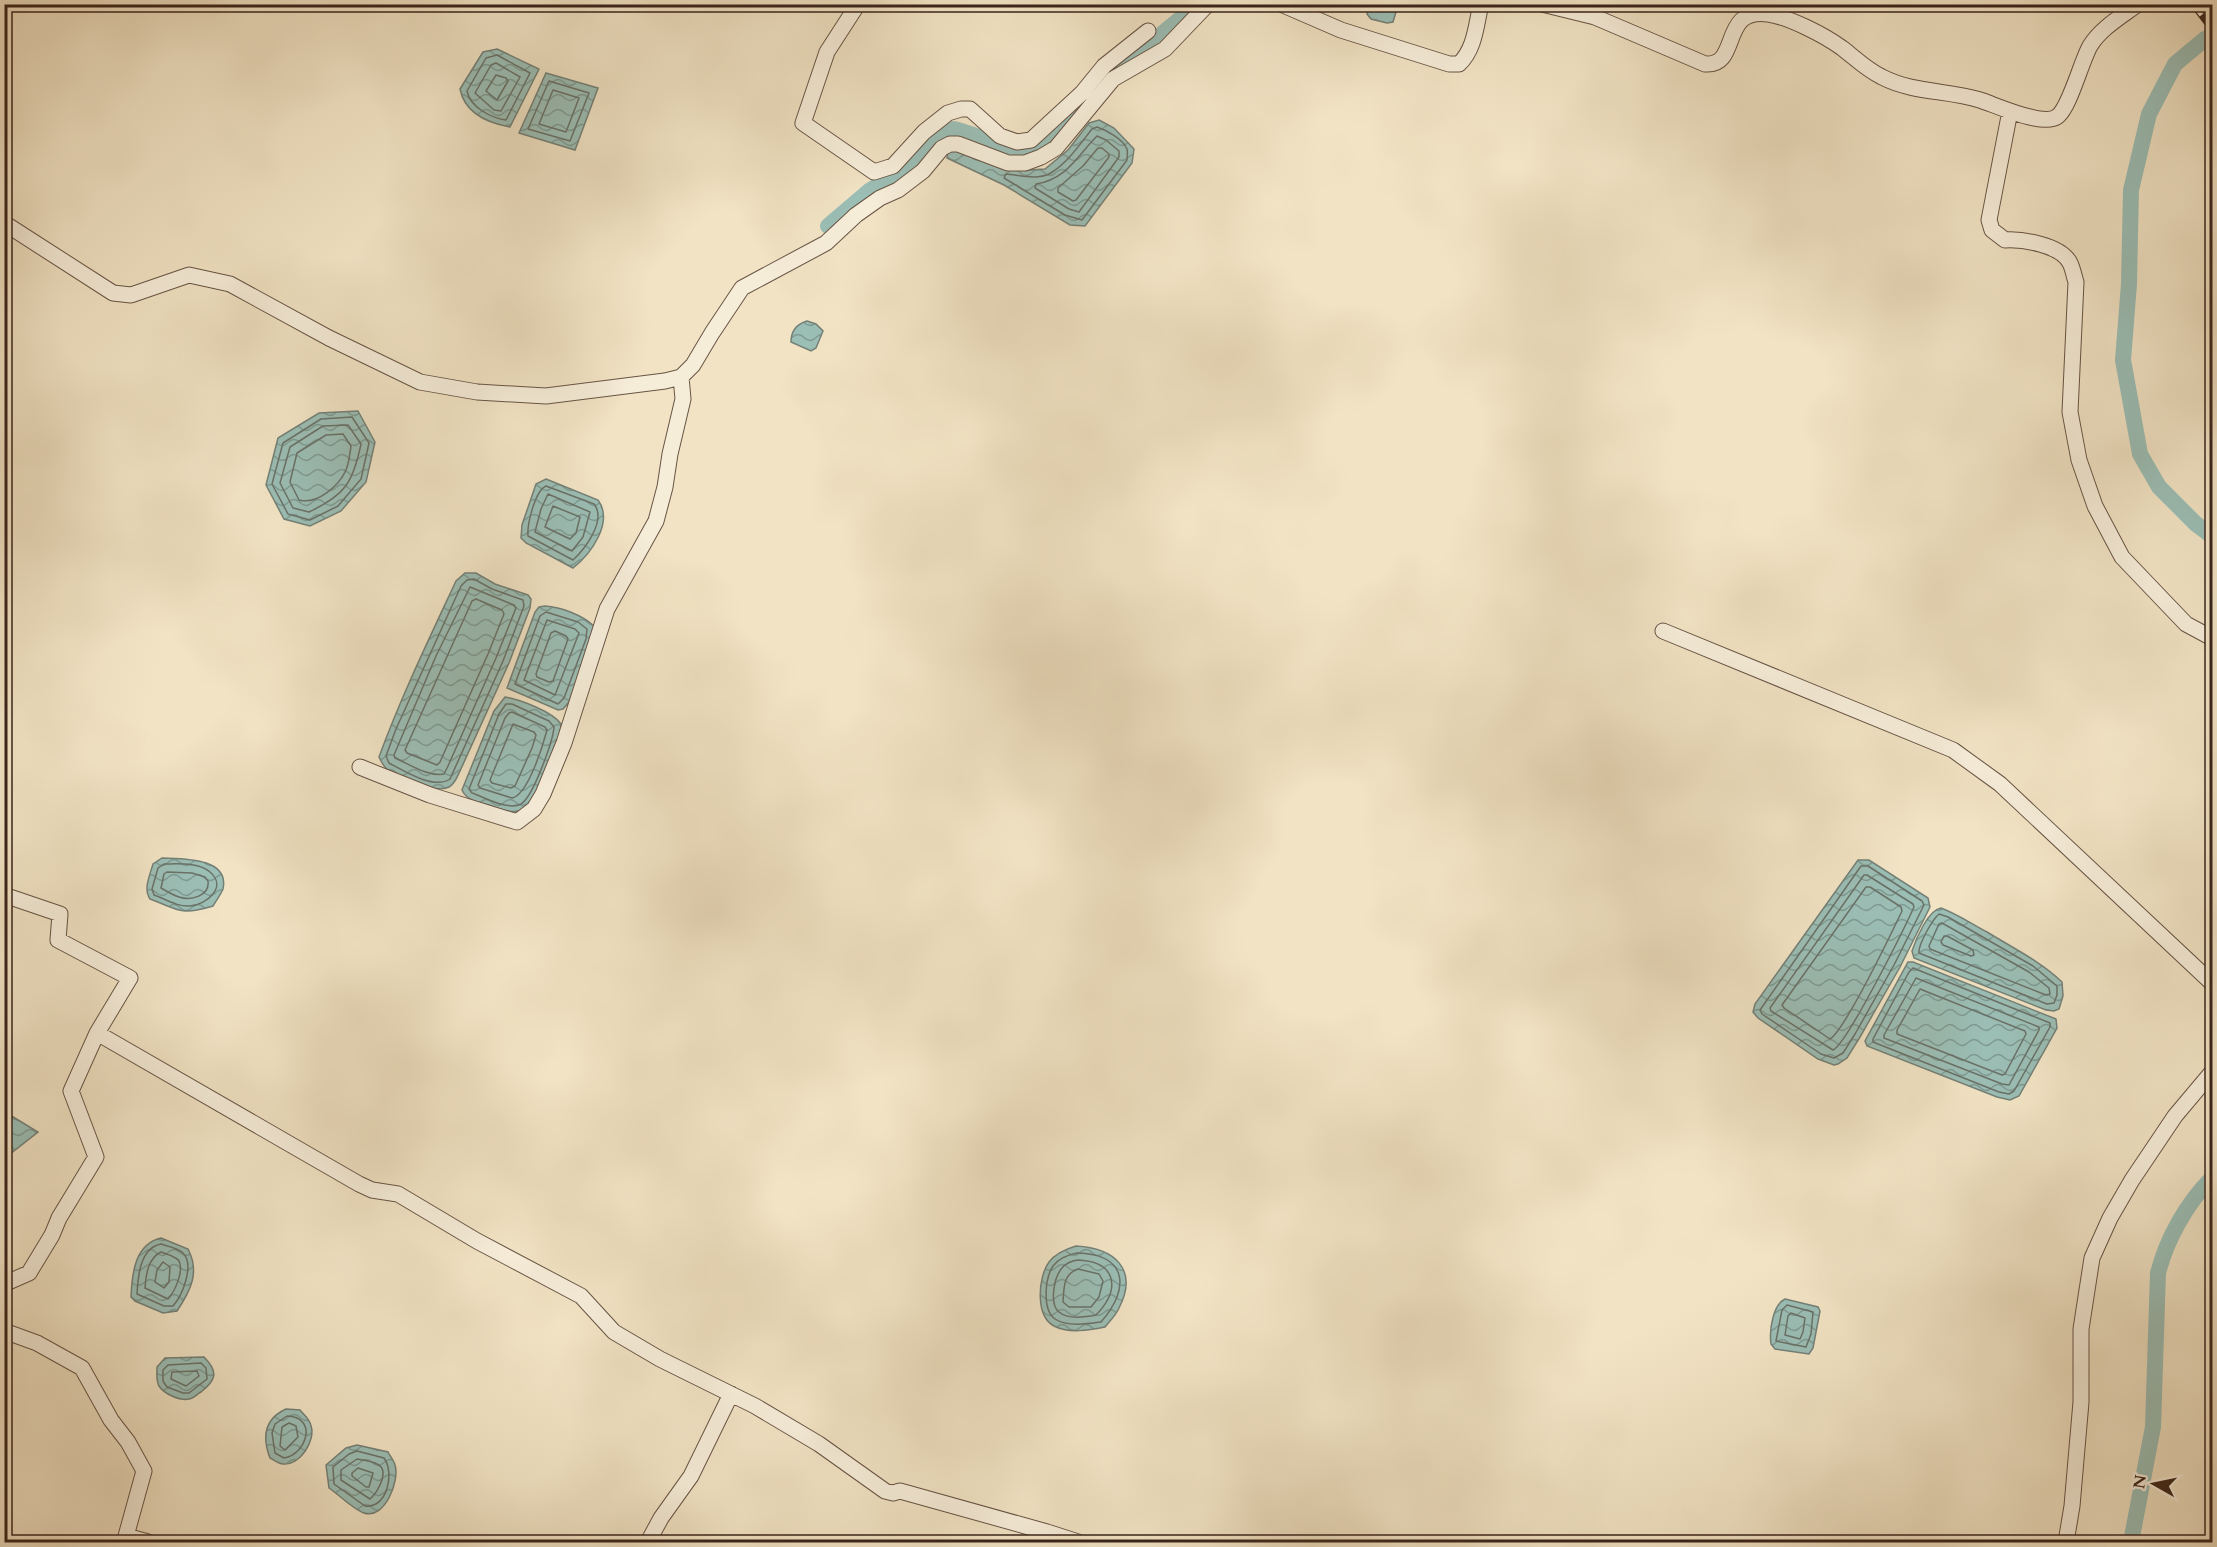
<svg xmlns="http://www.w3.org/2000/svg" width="2217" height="1547" viewBox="0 0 2217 1547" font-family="Cardo,serif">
	<defs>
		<pattern id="water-waves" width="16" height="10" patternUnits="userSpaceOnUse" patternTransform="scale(1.5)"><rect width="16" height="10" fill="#9bbeb5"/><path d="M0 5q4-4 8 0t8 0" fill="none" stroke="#7f9a92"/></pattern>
	</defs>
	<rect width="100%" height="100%" fill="#f1e3c4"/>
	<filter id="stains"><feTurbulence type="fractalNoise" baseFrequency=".00333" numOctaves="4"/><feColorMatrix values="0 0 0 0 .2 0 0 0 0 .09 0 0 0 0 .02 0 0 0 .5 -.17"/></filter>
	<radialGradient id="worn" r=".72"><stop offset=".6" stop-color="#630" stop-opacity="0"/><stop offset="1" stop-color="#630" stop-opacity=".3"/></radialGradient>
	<path fill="url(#water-waves)" stroke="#748077" stroke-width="1.5" d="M1369 5H1398L1393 22 1387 23 1371 19 1367 14Z
		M497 49 539 69 510 127C488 123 465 114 460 89L483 52Z
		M546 73 598 88 575 150 519 133Z
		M1099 120 1114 128 1134 149 1132 163 1085 226 1070 225 1004 185 947 158 948 153 956 150 1004 167 1029 170 1045 169 1068 150 1089 123Z
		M807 321 816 324 823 331 816 348 811 351 791 342C791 331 797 324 807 321Z
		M358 411 375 442 366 482 341 511 310 526 284 519 266 485 278 438 319 413Z
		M546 479 598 500C614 522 591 554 573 568L526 543 521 538 522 525 536 484Z
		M465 573H476L495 584 528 595 531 599 530 608 509 663 460 771C457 777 455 784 449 787 437 794 398 777 387 769 383 766 381 761 379 757 401 697 429 639 456 581Z
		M545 606C561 607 582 615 594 626L592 640 569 702 563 709 558 710 507 688 535 612 539 607Z
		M505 697C519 699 553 712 561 724 560 742 539 800 525 809 514 815 499 809 489 805 478 802 467 801 462 790L494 711Z
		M162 858C181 859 230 857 223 889 221 894 216 901 213 906 180 916 180 910 150 899 143 889 150 875 153 864Z
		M1858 860H1869L1928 898 1930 907 1900 967 1860 1037 1847 1058 1838 1064 1834 1065 1818 1059 1758 1018 1753 1012 1755 1004Z
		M1941 908C1957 914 1972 924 1987 932 2013 948 2040 961 2062 982L2063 996 2059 1009 2054 1011 2046 1010 1914 958 1912 951C1916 939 1928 910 1941 908Z
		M1908 962H1913L2056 1019 2057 1028 2019 1096 2010 1100 1997 1097 1867 1046 1865 1041Z
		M5 1112 38 1132 5 1158Z
		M161 1238 188 1249C200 1272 191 1290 177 1311L163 1313 135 1301 131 1297C132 1273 135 1244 161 1238Z
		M1076 1246C1114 1248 1139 1269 1119 1308 1116 1315 1110 1321 1105 1327 1090 1330 1069 1334 1054 1326 1035 1316 1038 1277 1049 1262 1056 1253 1066 1249 1076 1246Z
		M1785 1299 1818 1307 1820 1311 1813 1348 1809 1354 1775 1349 1771 1344C1769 1330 1773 1305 1785 1299Z
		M204 1357C219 1372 216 1380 201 1392 197 1394 193 1399 189 1399 180 1401 164 1394 159 1386 156 1381 157 1373 157 1367L165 1358Z
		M286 1409 300 1410C304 1415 310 1419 311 1426 316 1440 300 1466 283 1464 279 1464 274 1460 270 1458 262 1437 264 1419 286 1409Z
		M357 1445 388 1452C390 1456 394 1461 395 1465 400 1480 385 1520 364 1513 354 1510 338 1494 329 1488L326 1465 346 1448Z"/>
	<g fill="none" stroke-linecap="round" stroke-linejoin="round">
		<path stroke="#6a7168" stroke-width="1.5" d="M497 55 530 73 506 120C491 118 470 107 467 91L486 58Z
			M496 63 520 77 501 111 494 110 475 93 491 65Z
			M496 75 506 78 508 81 497 100 486 91Z
			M549 81 589 93 570 141 528 129Z
			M553 90 579 98 566 132 539 124Z
			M1097 127C1106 130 1123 139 1127 149 1128 152 1127 157 1127 160L1082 220 1065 215 1004 178 1006 174C1019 175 1037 180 1049 174 1067 164 1080 144 1092 129Z
			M1097 136 1106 140 1119 151V157L1079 212 1069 209 1035 188 1036 184C1067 179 1077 156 1097 136Z
			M1098 148H1102L1109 154V157L1076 200 1073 201 1058 192V188L1083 166Z
			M352 417 369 443 361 479 338 506 310 520 288 514 272 484 283 443 321 419Z
			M348 425 361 444C353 483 345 495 309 512L293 508 280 483 290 447 323 426Z
			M343 434 351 446C350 453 349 463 346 470 339 486 317 505 299 500L290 482 297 453 326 435Z
			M546 486 594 504C607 520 585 549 573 560L528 536C527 524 535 491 546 486Z
			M548 494 590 512 583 537 572 551 535 532 541 509Z
			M553 506 580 517 576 533 570 539 545 527Z
			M474 579 492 589 523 600 524 606 503 661 450 779C434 790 404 771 389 763L386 756 396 729 461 586 467 580Z
			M470 587 514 605 516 608 496 658 448 766 444 774C428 777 409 764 395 758L394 755 436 656Z
			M476 599 502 610 504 614 488 654 440 762 437 765 407 753 405 750 472 601Z
			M546 612 578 622 587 629 586 639 564 698 558 704 515 684 540 616Z
			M547 620 575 629 579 633 555 695 524 680Z
			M555 631 566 636 568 639 553 681 549 682 537 677 536 674 551 633Z
			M506 704H512L549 721 554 727C553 741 533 797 521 804 508 811 484 797 472 793L469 789 499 714Z
			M512 712 545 727 547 730C543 745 528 795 512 798L480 788 478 785 505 718 509 713Z
			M513 724 534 732 536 735 532 748 515 786 511 788 492 783 490 780Z
			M164 864C178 864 199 862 210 872 228 887 206 905 190 906 177 907 166 899 154 895L152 889 158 868Z
			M1861 866H1868L1922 901 1924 905 1894 965 1855 1034 1843 1053 1834 1058 1821 1054 1762 1014 1760 1010Z
			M167 872 192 873 205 877 208 881C210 896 191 901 179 897 173 895 166 891 161 888L164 874Z
			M1864 875H1867L1913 904 1914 907C1904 929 1847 1044 1833 1050L1771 1011 1770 1008Z
			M1866 887H1870L1901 907 1902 911C1892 932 1845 1030 1830 1039L1784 1008 1782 1005Z
			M1939 914 1948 917 2033 966 2057 986V995L2054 1003 2047 1004 1919 953C1918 945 1932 920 1939 914Z
			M1942 923 2029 972 2049 988 2050 994 2046 995 1930 949 1929 946 1939 924Z
			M1944 936H1947L1973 950 1974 955 1971 956 1943 945 1941 942Z
			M1913 968 2050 1023V1027L2014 1091 2009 1094 1999 1092 1873 1042V1039L1909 972Z
			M1916 978 2039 1027V1030L2009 1085 2002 1084 1884 1038V1035Z
			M1920 989 2025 1031 2026 1034 2005 1074 2002 1075 1897 1034V1030Z
			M161 1244C167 1246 178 1248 183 1253 195 1265 182 1296 173 1306H164L137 1294C138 1276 140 1248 161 1244Z
			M161 1252C166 1254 176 1256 179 1261 184 1272 175 1291 168 1299L145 1288C146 1275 148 1258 161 1252Z
			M1077 1253C1127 1254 1131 1288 1101 1322 1087 1324 1067 1327 1055 1319 1042 1310 1045 1278 1053 1266 1059 1258 1067 1255 1077 1253Z
			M1078 1260C1117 1262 1121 1289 1096 1315 1086 1317 1068 1320 1059 1312 1049 1304 1054 1277 1062 1268 1066 1263 1071 1261 1078 1260Z
			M163 1262 170 1267 169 1282 164 1288 155 1282 157 1270Z
			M1078 1269 1099 1274 1103 1281 1099 1297 1091 1307H1069L1063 1302C1064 1288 1063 1274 1078 1269Z
			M1787 1305 1813 1312 1811 1334 1806 1347 1776 1341 1782 1310Z
			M1791 1313 1805 1318 1803 1332 1800 1339 1785 1335 1788 1316Z
			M201 1363 206 1368 207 1379 189 1393H183L167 1387 163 1381V1370L168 1365Z
			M197 1371 199 1376 186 1386 171 1379 172 1372Z
			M287 1416C318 1417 307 1454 284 1458L275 1453 272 1433 275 1424Z
			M289 1423 296 1426 298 1437 285 1450 280 1446 282 1427Z
			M357 1451 384 1458C395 1473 387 1509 365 1506L334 1484 333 1467 349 1454Z
			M357 1459C363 1460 372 1461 377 1464 391 1470 377 1493 370 1499L341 1480V1470Z
			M358 1468 373 1473 369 1487H366L352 1476V1473Z"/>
		<path stroke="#9bbeb5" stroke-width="16" d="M2212 38 2205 39 2175 64 2149 114 2131 190 2129 284 2123 360 2140 454 2159 487 2196 524 2212 536
			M828 226 869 191 912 164 943 134 954 129C982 135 1010 156 1038 143L1088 99 1121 64 1145 48 1198 4
			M2131 1542 2153 1427 2158 1273C2167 1238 2187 1203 2212 1178"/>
		<g stroke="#685445" stroke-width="17">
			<path id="minor" d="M858 4 827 52 803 123 874 172 893 166 924 132 948 113 961 109H970L1000 136 1017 142 1031 140 1082 93 1104 66 1148 31
				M1281 4 1341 30 1449 64H1459C1475 49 1476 25 1481 4
				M1542 4 1595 17 1705 64C1741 67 1719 7 1768 14 1789 17 1824 35 1842 48 1855 58 1867 70 1882 77 1913 93 1947 90 1980 100 1996 105 2044 128 2058 116 2070 106 2081 62 2090 46 2101 28 2122 16 2138 4
				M2010 111 1989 220 1992 230 2005 240C2023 239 2061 245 2070 263 2073 269 2074 276 2076 282L2070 412 2079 460 2095 506 2122 557 2186 624 2212 638
				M4 223 113 293 131 295 189 275 230 284 329 338 420 382 477 392 546 396 665 381 681 377 693 365 712 333 742 288 826 243 856 215 880 198 898 190 923 171 942 148 950 144H958L1008 163H1025L1041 157 1056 148 1113 79 1165 49 1208 4
				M1663 631 1953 750 2000 784 2212 983
				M360 767 430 795 517 822 534 809 543 794 564 743 607 609 656 521 665 487 670 454 683 399 681 377
				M4 895 60 914 58 940 130 978 97 1033 71 1091 96 1157 59 1218 52 1235 29 1273 4 1284
				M97 1033 359 1184 372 1190 398 1194 477 1241 581 1296 614 1332 660 1359 755 1406 819 1444 885 1491 893 1493 900 1491 1047 1532 1078 1542
				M4 1331 37 1343 82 1368 111 1420 128 1442 144 1471 126 1536 148 1542
				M648 1542 661 1518 691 1476 731 1394
				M2066 1542 2072 1506 2081 1402V1329L2092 1258 2110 1218 2132 1180 2175 1116 2212 1072"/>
		</g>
		<use href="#minor" stroke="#f6edd9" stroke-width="15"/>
		<g stroke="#3a241b" stroke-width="7">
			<path id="rail" d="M2193 4 2212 29"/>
		</g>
		<use href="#rail" stroke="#f6edd9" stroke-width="4.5" stroke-dasharray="14" stroke-linecap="butt"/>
	</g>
	<rect width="2217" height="1547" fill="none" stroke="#f1e3c4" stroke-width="24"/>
	<rect x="6" y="6" width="2205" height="1535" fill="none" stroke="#3a241b" stroke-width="3"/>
	<rect x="12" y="12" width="2193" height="1523" fill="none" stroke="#3a241b" stroke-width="1.5"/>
	<g transform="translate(2154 1484) rotate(279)" stroke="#f6edd9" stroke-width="4.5" paint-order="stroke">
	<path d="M0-4.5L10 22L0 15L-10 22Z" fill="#3a241b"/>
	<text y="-9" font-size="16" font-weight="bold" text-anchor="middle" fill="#3a241b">N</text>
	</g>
	<rect width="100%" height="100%" filter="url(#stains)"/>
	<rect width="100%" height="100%" fill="url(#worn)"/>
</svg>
